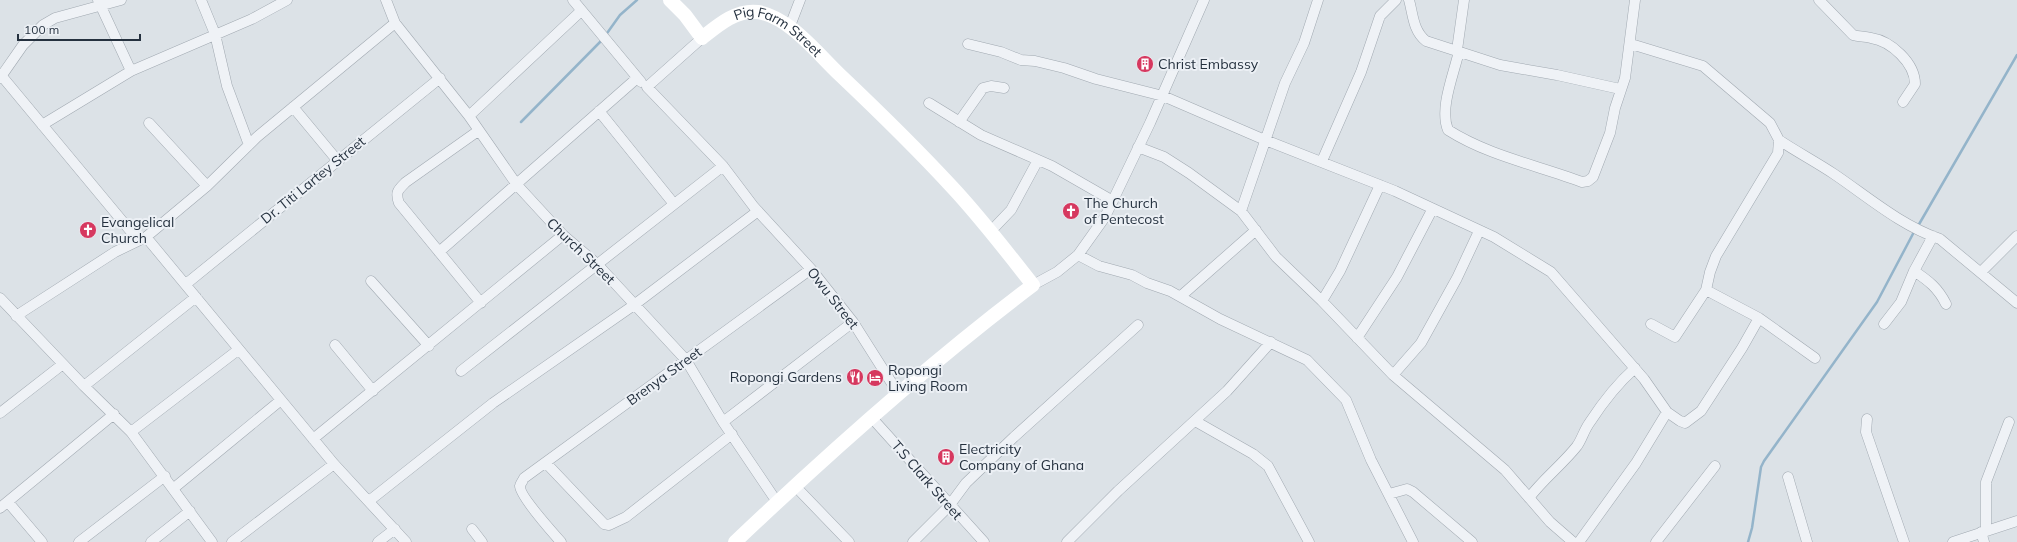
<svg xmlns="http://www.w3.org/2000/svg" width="2017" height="542" viewBox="0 0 2017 542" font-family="Mulish,sans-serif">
	<rect width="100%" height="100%" fill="#dce2e7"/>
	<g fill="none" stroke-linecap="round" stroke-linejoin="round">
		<path stroke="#94b4ca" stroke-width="2.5" d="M605 36 620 15 637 0
			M521 122 602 40
			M1918 226 2017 55
			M1748 542 1752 528 1761 467 1764 461 1877 302 1915 230"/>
		<g stroke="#a1a9b1" stroke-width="11">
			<path id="street" d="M98 0 131 71
				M201 0 215 34 227 86 249 145
				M386 0 395 23 469 116 517 185 563 235 597 264 686 360 723 422 777 502
				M573 0 641 82
				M1409 0C1413 14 1413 31 1426 41L1500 65 1557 75 1620 89
				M1819 0 1853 35C1859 37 1864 36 1871 38 1891 41 1915 63 1915 84L1903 102
				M790 26 800 0
				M702 38 647 87 723 166 754 207 811 269 853 322 898 393
				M968 44 1001 52 1021 60 1035 61 1064 68 1096 79 1163 96 1265 140 1395 191 1494 237 1551 272 1644 379 1667 412 1680 421 1685 423 1701 411 1742 348 1759 318
				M1631 44 1703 66 1770 123 1779 140 1778 153 1716 256 1710 272 1706 290 1675 337 1651 324
				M1457 50 1464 0
				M1459 51C1454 74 1439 108 1448 130 1489 156 1537 165 1582 182L1588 181 1593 177 1610 133 1615 108 1625 78 1635 0
				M0 74 138 240
				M0 78 23 45 43 25 55 18 121 0
				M929 103 981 135 1052 166 1113 201
				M293 107 337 160
				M599 111 674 204
				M469 116 581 11
				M959 122 983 88 991 86 1004 88
				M149 123 207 186
				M42 125 131 71 252 19 287 0
				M478 131 406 182C398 190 395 192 399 203L481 303
				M1779 140C1797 152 1816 162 1834 174 1868 197 1900 225 1940 239L2017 303
				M1138 147 1164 157 1189 173 1241 211 1276 257 1322 301 1393 375 1505 470 1550 522 1573 542
				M1322 161 1361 72 1380 16 1396 0
				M1241 211 1285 83 1304 43 1318 0
				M990 232 1011 210 1038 160
				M146 237 334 464 406 542
				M439 252 636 79
				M1078 255 1099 266 1132 275 1147 283 1170 291 1220 319 1307 360 1346 400 1371 460 1413 542
				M1914 271C1929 281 1938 288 1946 304
				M1981 272 2017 236
				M371 281 429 346
				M186 284 440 78
				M1033 285 1057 272 1078 255 1105 217 1150 123 1204 0
				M1706 290 1759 318 1815 358
				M1181 296 1256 230
				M0 298 84 386 131 432 212 542
				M1322 301 1340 271 1380 185
				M16 316 115 252 146 237 207 186 257 137 395 23
				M1884 324 1901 302 1914 271 1933 236
				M1357 338 1397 277 1432 210
				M335 345 373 391
				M461 371 723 166
				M1393 375 1421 343 1457 278 1479 231
				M84 386 196 297
				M0 413 63 364
				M871 417 984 542
				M1867 419 1866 432 1904 542
				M1195 421 1253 454 1268 466 1309 542
				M723 422 853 322
				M131 432 238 350
				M313 439 563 235
				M546 463 604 524 609 525 626 517 732 434
				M1788 477 1807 542
				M795 486 849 542
				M174 488 281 400
				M1389 494 1407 489 1413 492 1472 542
				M1529 498C1543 479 1562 465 1577 446 1582 439 1584 430 1590 422 1603 402 1617 384 1635 368
				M369 501 493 403 634 305 758 211
				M8 502 42 542
				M0 508 114 414
				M472 529 482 542
				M1986 530V482L2009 422
				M1981 532 1984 542
				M79 542 165 476
				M151 542 190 511
				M232 542 334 464
				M378 542 395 529
				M561 542C553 533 519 495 520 486 520 484 523 481 524 478L811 269
				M913 542 949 506 966 483 1014 437 1138 325
				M1067 542 1118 491 1227 391 1271 342
				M1579 542 1636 463 1667 412
				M1656 542 1715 466
				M1953 542 2017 521"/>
		</g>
		<use href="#street" stroke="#eff2f6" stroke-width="10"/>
		<path stroke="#fff" stroke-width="14" id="s1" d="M670 0 685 15 702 38C717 26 736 9 758 12 789 17 817 53 839 74 877 110 916 148 952 187 981 218 1007 252 1033 285 928 364 830 452 735 542"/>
	</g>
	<defs>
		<g id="building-disc" transform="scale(0.9)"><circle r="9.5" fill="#d6385f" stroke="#ecf0f5"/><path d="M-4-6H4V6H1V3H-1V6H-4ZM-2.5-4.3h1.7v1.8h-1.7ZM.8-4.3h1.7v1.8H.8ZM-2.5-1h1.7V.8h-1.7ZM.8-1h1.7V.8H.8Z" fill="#fff"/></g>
		<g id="church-disc" transform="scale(0.9)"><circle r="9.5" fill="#d6385f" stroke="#ecf0f5"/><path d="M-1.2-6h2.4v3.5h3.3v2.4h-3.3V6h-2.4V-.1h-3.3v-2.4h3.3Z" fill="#fff"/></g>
		<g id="restaurant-disc" transform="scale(0.9)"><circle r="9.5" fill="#d6385f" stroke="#ecf0f5"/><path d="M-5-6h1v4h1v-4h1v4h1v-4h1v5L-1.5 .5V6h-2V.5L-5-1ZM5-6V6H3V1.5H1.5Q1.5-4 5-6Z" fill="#fff"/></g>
		<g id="hotel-disc" transform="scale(0.9)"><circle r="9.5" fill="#d6385f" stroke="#ecf0f5"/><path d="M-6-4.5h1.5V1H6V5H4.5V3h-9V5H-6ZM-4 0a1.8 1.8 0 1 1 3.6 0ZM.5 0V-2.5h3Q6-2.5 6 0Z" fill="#fff"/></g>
	</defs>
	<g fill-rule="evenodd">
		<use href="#building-disc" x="1145" y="64"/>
		<use href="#church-disc" x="1071" y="211"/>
		<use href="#church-disc" x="88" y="230"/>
		<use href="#restaurant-disc" x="855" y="377"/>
		<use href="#hotel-disc" x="875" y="378"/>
		<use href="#building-disc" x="946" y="457"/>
	</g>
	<g text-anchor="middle" stroke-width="4" stroke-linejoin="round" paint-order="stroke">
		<g font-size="14" fill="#25313f" stroke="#ecf0f5">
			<text dy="5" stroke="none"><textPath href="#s1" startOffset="139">Pig Farm Street</textPath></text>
			<text transform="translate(313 180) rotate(-39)" y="5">Dr. Titi Lartey Street</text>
			<text transform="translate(581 251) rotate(44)" y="5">Church Street</text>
			<text transform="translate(833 298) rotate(52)" y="5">Owu Street</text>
			<text transform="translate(664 376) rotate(-36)" y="5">Brenya Street</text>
			<text transform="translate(927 480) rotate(49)" y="5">T.S Clark Street</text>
		</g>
		<g font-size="14" fill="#25313f" stroke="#ecf0f5" text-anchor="start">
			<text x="1158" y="69">Christ Embassy</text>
			<text x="1084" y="208">The Church<tspan x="1084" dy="16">of Pentecost</tspan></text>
			<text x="101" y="227">Evangelical<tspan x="101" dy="16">Church</tspan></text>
			<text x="888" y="375">Ropongi<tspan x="888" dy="16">Living Room</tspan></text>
			<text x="842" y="382" text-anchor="end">Ropongi Gardens</text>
			<text x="959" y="454">Electricity<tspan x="959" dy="16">Company of Ghana</tspan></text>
		</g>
	</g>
	<path d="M18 34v6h122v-6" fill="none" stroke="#25313f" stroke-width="2"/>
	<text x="24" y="34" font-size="12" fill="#25313f" stroke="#ecf0f5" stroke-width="3" paint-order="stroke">100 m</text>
</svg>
